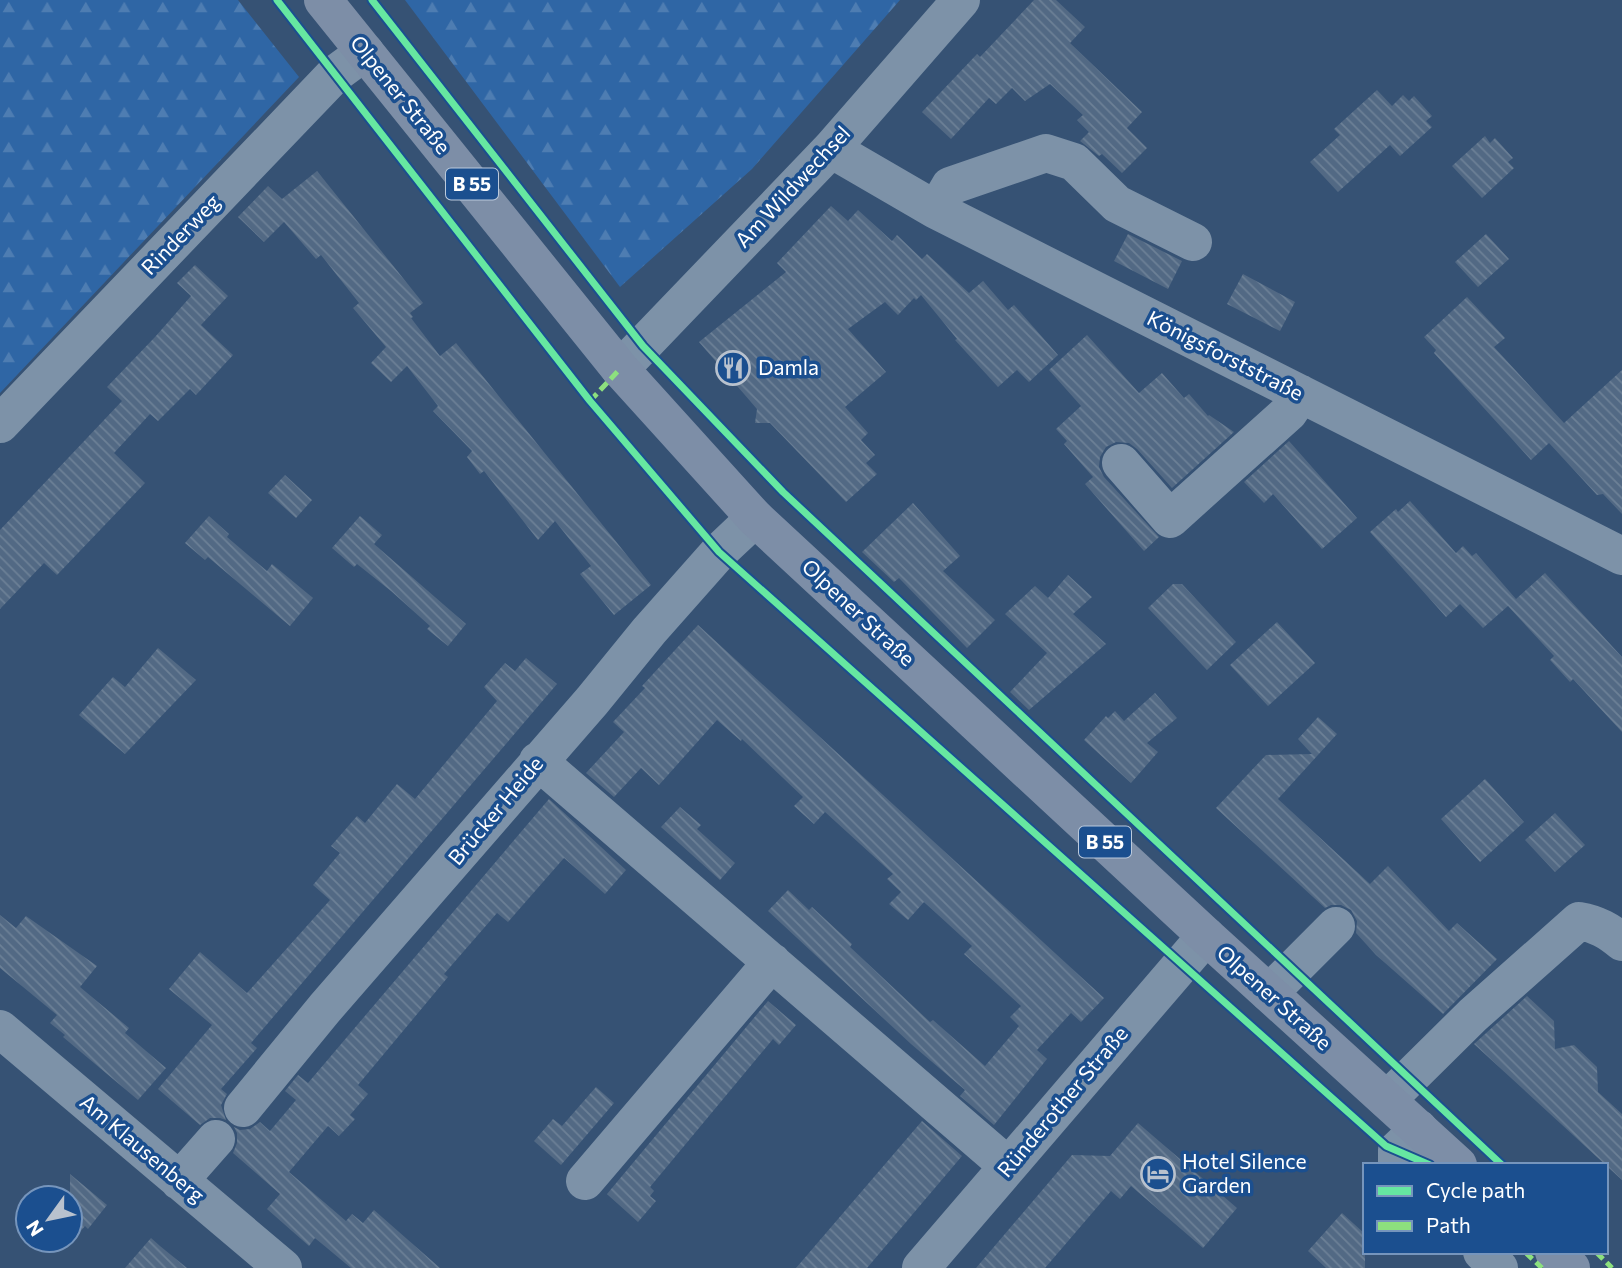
<svg xmlns="http://www.w3.org/2000/svg" width="1622" height="1268" viewBox="0 0 1622 1268" font-family="Commissioner,sans-serif">
	<defs>
		<pattern id="forest-firs" width="22" height="20" patternUnits="userSpaceOnUse" patternTransform="scale(1.75)"><rect width="22" height="20" fill="#2f66a5"/><path d="M5 1l3.5 6h-7zM16 11l3.5 6h-7z" fill="#4e7db2"/></pattern>
		<pattern id="building-back-hatch" width="6" height="6" patternUnits="userSpaceOnUse" patternTransform="scale(1.75)"><rect width="6" height="6" fill="#526984"/><path d="M-1 5l2 2M0 0l6 6M5-1l2 2" fill="none" stroke="#6c8096"/></pattern>
	</defs>
	<rect width="100%" height="100%" fill="#365274"/>
	<path fill="url(#forest-firs)" d="M0 0H238L299 77 0 393Z
		M405 0H900L752 169 620 287Z"/>
	<path fill="url(#building-back-hatch)" d="M1034 0H1056L1085 27 1070 43 1142 112 1127 128 1147 148 1122 173 1102 154 1099 156 1080 141 1089 132 1077 120 1083 115 1050 84 1025 101 1012 88 996 104 989 98 951 139 922 112 977 54 980 57Z
		M1377 90 1392 106 1403 95 1409 101 1414 96 1432 116 1426 121 1432 127 1400 156 1390 145 1338 192 1310 162 1340 135 1334 129Z
		M1485 136 1490 143 1495 138 1513 158 1508 162 1514 168 1482 198 1452 166Z
		M317 171 423 303 410 313 413 317 411 318 440 356 456 343 651 585 614 615 580 574 591 566 555 521 538 540 484 471 480 474 467 457 472 451 433 411 438 406 407 366 391 382 371 363 386 347 353 308 359 303 321 255 316 259 284 222 264 242 238 217 268 186 282 199Z
		M831 206 848 221 858 210 892 241 897 235 922 259 927 254 969 293 983 281 1008 310 1014 305 1058 355 1029 382 1017 370 998 387 955 340 957 339 921 295 916 300 914 298 898 315 885 302 848 329 886 372 845 407 868 433 861 440 875 455 866 463 877 474 846 502 770 423H755L757 409 699 342 786 272 777 263Z
		M1128 234 1182 261 1168 289 1114 261Z
		M1486 234 1509 259 1478 287 1455 262Z
		M195 265 228 296 201 325 233 355 196 395 190 389 158 421 150 414 114 453 145 483 57 575 44 563 0 609V530L122 401 107 387 155 337 191 296 177 283Z
		M1243 274 1295 302 1280 331 1227 304Z
		M1467 297 1505 338 1494 347 1564 423 1622 370V514L1603 494 1597 495 1549 443 1531 460 1434 353 1436 350 1424 337Z
		M1087 335 1139 393 1162 373 1184 398 1189 394 1208 416 1209 415 1234 432 1172 488 1137 449 1129 443 1116 442 1106 447 1100 457 1099 467 1104 477 1159 537 1144 551 1085 484 1093 477 1064 444 1067 441 1056 429 1081 406 1049 370Z
		M1289 441 1357 518 1322 549 1273 494 1264 503 1244 482Z
		M285 475 312 500 296 518 268 493Z
		M1410 501 1456 553 1463 546 1472 556 1476 553 1516 599 1545 573 1622 657V732L1573 679 1570 682 1550 660 1554 656 1508 606 1483 628 1460 604 1446 617 1370 532 1396 509 1398 512Z
		M913 503 960 556 943 571 995 620 967 648 899 578 894 582 862 552Z
		M209 516 229 534 227 537 267 571 272 564 313 598 290 626 208 557 205 560 185 543Z
		M360 516 382 535 374 544 466 624 448 646 427 629 430 626 391 591 357 564 354 567 332 548Z
		M1068 575 1092 597 1073 614 1106 644 1029 710 1010 692 1047 653 1005 614 1035 586 1048 598Z
		M1173 584H1182L1236 642 1207 670 1148 608Z
		M1277 622 1315 663 1268 706 1230 665Z
		M698 625 1104 998 1081 1022 1071 1013 1037 1050 1047 1059 994 1125 960 1096 965 1090 911 1044 768 911 788 890 809 910 812 907 852 944 850 947 930 1022 933 1020 985 1066 1019 1026 1010 1017 1021 1006 964 954 972 946 924 902 908 920 889 904 901 892 887 879 893 874 825 812 814 824 794 806 803 797 742 739 741 741 717 720 659 785 641 768 614 797 586 773 624 732 613 722 645 688 642 686Z
		M158 648 196 680 125 754 79 715 113 677 125 687Z
		M526 658 557 684 251 1043 257 1048 221 1089 227 1094 221 1105 226 1120 220 1118H210L200 1125 158 1089 212 1025 169 989 200 952 247 993 330 900 313 885 340 853 331 846 357 816 365 823 397 784 415 799 497 701 484 687 505 663 515 671Z
		M1155 693 1177 718 1147 743 1158 752 1131 783 1084 740 1106 716 1108 718 1115 711 1124 721Z
		M1318 717 1337 734 1278 799 1370 884 1388 866 1449 931 1457 923 1497 959 1443 1014 1376 955 1356 933 1357 921 1351 910 1341 905H1331L1325 908 1216 808 1266 755 1312 754 1298 739Z
		M1485 779 1524 822 1480 862 1441 819Z
		M549 799 626 870 605 894 564 858 508 922 497 913 444 974 448 977 358 1085 368 1094 350 1115 355 1119 339 1136 328 1126 289 1172 346 1221 352 1214 363 1223 374 1210 440 1268H351L315 1238 309 1246 267 1209 280 1194 233 1153 237 1143V1133L234 1127 240 1130 250 1129 260 1122 270 1131 296 1100 285 1091 298 1075 308 1083Z
		M680 807 701 825 697 829 735 863 720 880 661 827Z
		M1555 813 1585 845 1555 872 1525 840Z
		M0 915 16 928 26 916 97 966 80 987 129 1028 125 1033 166 1068 138 1100 63 1037 65 1035 50 1023 57 1015 0 968Z
		M1527 996 1554 1021 1555 1049 1574 1045 1597 1067 1598 1092 1622 1114V1180L1474 1044Z
		M768 1001 796 1025 779 1045 773 1039 650 1187 654 1191 650 1196 656 1201 638 1222 607 1194Z
		M596 1087 614 1103 561 1165 534 1141 553 1119 562 1126Z
		M922 1121 962 1156 867 1268H796Z
		M1138 1123 1237 1208 1203 1248 1131 1186 1120 1199 1111 1191 1045 1268H976L1072 1155 1110 1156Z
		M70 1174 107 1205 88 1229 85 1226 70 1244Z
		M1342 1213 1365 1234V1268H1326L1308 1251Z
		M151 1238 160 1246 187 1268H125Z"/>
	<g fill="none" stroke-linecap="round" stroke-linejoin="round">
		<path stroke="#7d92a8" stroke-width="38" d="M831 149 936 210 1622 556
			M936 210 950 186 1046 153 1074 162 1117 204 1193 242
			M620 369 831 149 961 0
			M0 424 335 74 365 52
			M1121 463 1170 519 1289 412 1301 394
			M538 761 1008 1166
			M1269 993 1336 926
			M0 1029 283 1268
			M1387 1100 1473 1015 1579 921C1597 924 1609 931 1622 942
			M243 1108 325 1008 592 701 649 631 719 552 755 518
			M1397 1165V1150L1419 1129
			M179 1181 216 1139
			M585 1181 772 962
			M1482 1252 1499 1268
			M921 1268 1206 936"/>
		<path stroke="#7d8ea7" stroke-width="38" d="M323 0 620 369 755 518 1206 936 1458 1165
			M1554 1252 1571 1268"/>
		<path stroke="#8de07e" stroke-width="5" stroke-dasharray="10 5" stroke-linecap="butt" d="M590 401 620 369
			M1525 1252 1542 1268
			M1596 1252 1612 1268"/>
		<g stroke="#1b4f8f" stroke-width="11">
			<path id="cycleway" d="M277 0 590 401 719 552 1386 1146 1430 1165
				M372 0 643 346 783 492 1502 1165"/>
		</g>
		<use href="#cycleway" stroke="#66e7a1" stroke-width="7"/>
	</g>
	<defs>
		<g id="restaurant-ring" transform="scale(1.75)"><circle r="9.5" fill="#1b4f8f" stroke="#b9c2ce" stroke-width="1.5"/><path d="M-5-6h1v4h1v-4h1v4h1v-4h1v5L-1.5 .5V6h-2V.5L-5-1ZM5-6V6H3V1.5H1.5Q1.5-4 5-6Z" fill="#b9c2ce"/></g>
		<g id="hotel-ring" transform="scale(1.75)"><circle r="9.5" fill="#1b4f8f" stroke="#b9c2ce" stroke-width="1.5"/><path d="M-6-4.5h1.5V1H6V5H4.5V3h-9V5H-6ZM-4 0a1.8 1.8 0 1 1 3.6 0ZM.5 0V-2.5h3Q6-2.5 6 0Z" fill="#b9c2ce"/></g>
	</defs>
	<g fill-rule="evenodd">
		<use href="#restaurant-ring" x="733" y="368"/>
		<use href="#hotel-ring" x="1158" y="1174"/>
	</g>
	<g text-anchor="middle" stroke-width="7" stroke-linejoin="round" paint-order="stroke">
		<g fill="#1b4f8f" stroke="#bbcadd" stroke-width="2">
			<rect x="446" y="168.5" width="52" height="31" rx="5"/>
			<rect x="1079" y="826.5" width="52" height="31" rx="5"/>
		</g>
		<g font-size="19" font-weight="bold" fill="#fff">
			<text x="472" y="191">B 55</text>
			<text x="1105" y="849">B 55</text>
		</g>
		<g font-size="21" fill="#fff" stroke="#1b4f8f">
			<text transform="translate(400 95) rotate(51)" y="7">Olpener Straße</text>
			<text transform="translate(793 187) rotate(-47)" y="7">Am Wildwechsel</text>
			<text transform="translate(181 235) rotate(-46)" y="7">Rinderweg</text>
			<text transform="translate(1225 356) rotate(27)" y="7">Königsforststraße</text>
			<text transform="translate(858 613) rotate(43)" y="7">Olpener Straße</text>
			<text transform="translate(496 811) rotate(-50)" y="7">Brücker Heide</text>
			<text transform="translate(1274 998) rotate(42)" y="7">Olpener Straße</text>
			<text transform="translate(1063 1102) rotate(-50)" y="7">Ründerother Straße</text>
			<text transform="translate(142 1149) rotate(40)" y="7">Am Klausenberg</text>
		</g>
		<g font-size="21" fill="#fff" stroke="#1b4f8f" text-anchor="start">
			<text x="758" y="375">Damla</text>
			<text x="1182" y="1169">Hotel Silence<tspan x="1182" dy="24">Garden</tspan></text>
		</g>
	</g>
	<rect x="1363" y="1163" width="245" height="91" fill="#1b4f8f" stroke="#7695bc" stroke-width="2"/>
	<rect x="1377" y="1186" width="35" height="10" fill="#66e7a1" stroke="#7695bc" stroke-width="2"/>
	<text x="1426" y="1198" font-size="21" fill="#ffffff">Cycle path</text>
	<rect x="1377" y="1221" width="35" height="10" fill="#8de07e" stroke="#7695bc" stroke-width="2"/>
	<text x="1426" y="1233" font-size="21" fill="#ffffff">Path</text>
	<g transform="translate(49 1219) rotate(237)"><circle r="33" fill="#1b4f8f" stroke="#7695bc" stroke-width="2"/>
	<path d="M0-5L12 26L0 18L-12 26Z" fill="#b9c2ce"/>
	<text y="-10" font-size="19" font-weight="bold" text-anchor="middle" fill="#ffffff">N</text>
	</g>
</svg>
